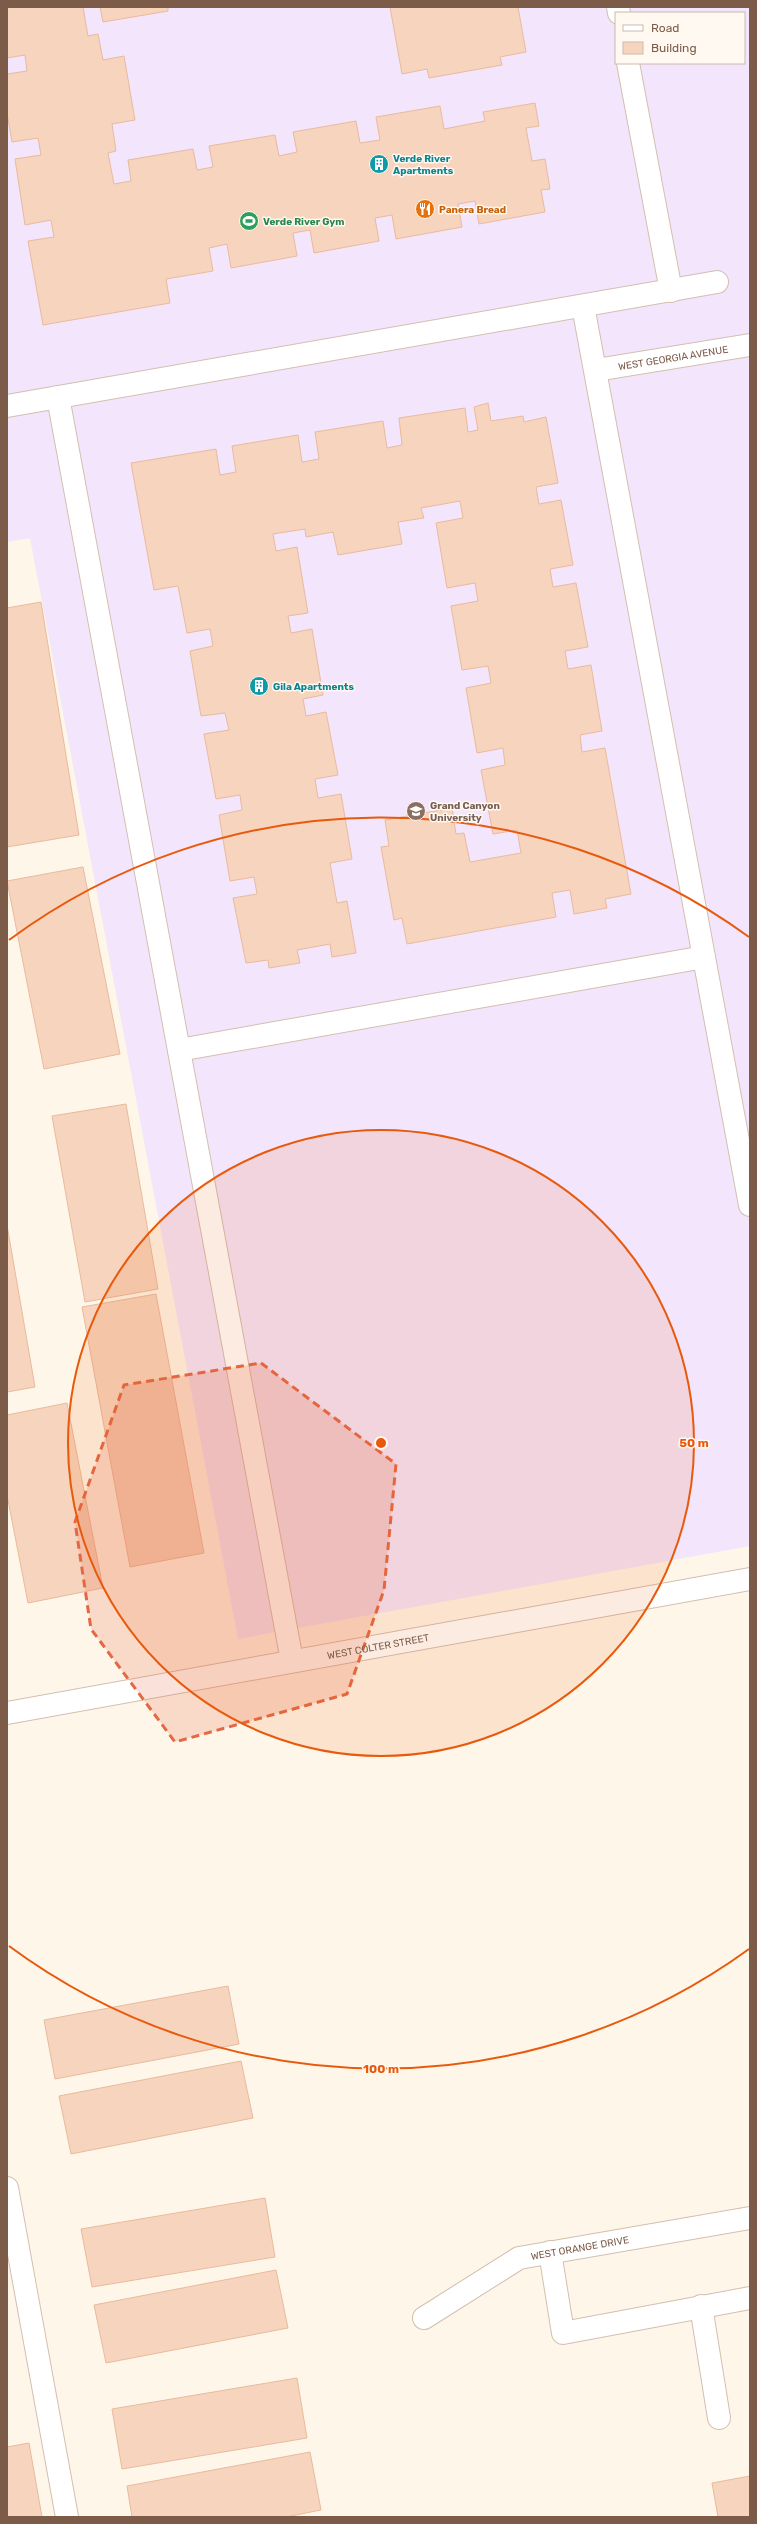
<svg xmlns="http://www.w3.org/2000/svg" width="757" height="2524" viewBox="0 0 757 2524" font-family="Rubik,sans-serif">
	<rect width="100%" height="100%" fill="#fef6e9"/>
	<path fill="#f3e5fb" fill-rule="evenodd" d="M7 7H750V1546L238 1639 30 538 7 542ZM616 13H744V63H616Z"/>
	<path fill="#f6d4be" stroke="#eaba9d" d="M7 7H83L88 36 98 34 103 60 124 56 135 120 112 124 116 151 108 153 114 184 131 181 128 160 193 149 197 170 213 167 209 146 275 135 279 156 297 152 293 132 356 121 360 143 380 140 376 117 440 106 444 129 485 121 483 112 535 103 539 126 526 128 532 161 545 159 550 189 541 190 545 212 479 224 475 201 458 204 462 227 396 239 392 215 375 218 379 241 314 253 310 230 293 233 297 256 231 268 227 244 209 248 213 271 166 279 170 303 43 325 28 241 54 237 51 220 25 225 15 159 41 155 38 138 12 142 7 113V74L27 71 25 55 7 58Z
		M100 7H168V11L103 22Z
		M390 7H518L526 52 500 57 502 65 429 78 427 69 402 74Z
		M488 403 491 421 523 416 524 422 546 417 558 483 536 487 539 504 561 500 573 565 550 569 553 587 576 583 588 647 565 651 568 669 591 665 602 731 580 735 582 752 605 748 631 894 605 899 607 908 574 914 570 890 552 893 556 917 407 944 402 918 394 920 381 847 389 846 385 820 452 808 456 834 464 833 470 862 521 853 517 830 493 834 481 770 505 765 503 748 477 753 466 688 491 683 488 666 462 670 451 606 478 601 475 583 447 588 436 523 463 518 460 501 421 508 424 518 398 522 402 544 338 555 333 532 306 537 305 529 273 534 276 551 297 547 308 613 288 616 291 633 312 629 323 695 303 699 306 716 326 712 338 775 315 779 318 798 341 794 352 859 330 863 337 903 347 901 356 953 332 957 330 944 297 950 300 963 269 968 268 960 246 963 233 898 257 894 254 877 230 881 219 815 242 810 240 795 216 799 204 734 229 730 225 713 201 716 190 651 213 646 210 629 187 633 178 586 154 590 131 463 216 449 220 475 236 472 232 446 298 435 302 462 319 459 315 432 383 421 387 448 402 445 399 418 465 408 468 432 478 430 474 407Z
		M41 602 79 835 7 847V608Z
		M83 867 120 1054 44 1069 7 881Z
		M126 1104 158 1289 85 1302 52 1116Z
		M7 1225 35 1387 7 1392Z
		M156 1294 204 1553 130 1567 82 1307Z
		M67 1403 103 1588 28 1603 7 1495V1415Z
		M228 1986 239 2044 55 2079 44 2020Z
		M241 2061 253 2118 71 2154 59 2096Z
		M265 2198 275 2257 92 2287 81 2229Z
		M276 2270 288 2328 106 2363 94 2305Z
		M297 2378 307 2438 122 2469 112 2409Z
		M29 2443 42 2517H7V2447Z
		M310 2452 321 2510 286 2517H132L127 2486Z
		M750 2476V2517H718L712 2483Z"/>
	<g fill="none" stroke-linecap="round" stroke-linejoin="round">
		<g stroke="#d4bfb0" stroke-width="24">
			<g id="minor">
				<path d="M618 7 619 13"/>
				<path d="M628 63 671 291"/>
				<path d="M583 306 750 1205"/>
				<path id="s1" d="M596 370 750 345"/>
				<path d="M58 397 292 1661"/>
				<path d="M7 406 717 282"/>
				<path d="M179 1050 704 957"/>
				<path id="s2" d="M7 1713 750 1579"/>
				<path d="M7 2188 67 2517"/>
				<path d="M550 2252 563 2333 750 2298"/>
				<path d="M701 2306 719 2418"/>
				<path id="s3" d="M424 2318 519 2258 750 2218"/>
			</g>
		</g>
		<use href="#minor" stroke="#fff" stroke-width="22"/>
	</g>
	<path fill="#e56845" fill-opacity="0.2" stroke="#e56845" stroke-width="3" stroke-dasharray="8 5" stroke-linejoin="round" d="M261 1363 396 1464 384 1590 347 1694 175 1742 91 1629 75 1522 124 1385Z"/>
	<circle cx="381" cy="1443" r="313" fill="#e8590c" fill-opacity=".12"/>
	<g fill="none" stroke="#e8590c" stroke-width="2">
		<circle cx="381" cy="1443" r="313"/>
		<path d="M749 1949A626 626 0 0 1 9 1946M9 940A626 626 0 0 1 749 937"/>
	</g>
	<defs>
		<g id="building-disc" transform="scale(1)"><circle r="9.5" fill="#0f9aa8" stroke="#fff9f1"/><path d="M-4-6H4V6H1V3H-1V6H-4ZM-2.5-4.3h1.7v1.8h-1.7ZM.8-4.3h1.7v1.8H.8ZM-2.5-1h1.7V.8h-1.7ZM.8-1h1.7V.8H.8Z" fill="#fff"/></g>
		<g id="restaurant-disc" transform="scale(1)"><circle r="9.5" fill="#e8710a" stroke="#fff9f1"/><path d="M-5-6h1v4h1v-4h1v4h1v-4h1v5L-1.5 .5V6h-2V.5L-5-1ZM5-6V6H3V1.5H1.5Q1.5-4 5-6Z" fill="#fff"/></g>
		<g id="stadium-disc" transform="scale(1)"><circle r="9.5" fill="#2e9e5b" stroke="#fff9f1"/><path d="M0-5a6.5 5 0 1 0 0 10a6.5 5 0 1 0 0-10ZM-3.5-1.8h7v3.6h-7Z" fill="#fff"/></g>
		<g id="university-disc" transform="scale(1)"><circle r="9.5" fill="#8d6e63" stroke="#fff9f1"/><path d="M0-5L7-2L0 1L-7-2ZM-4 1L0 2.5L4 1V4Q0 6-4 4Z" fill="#fff"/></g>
	</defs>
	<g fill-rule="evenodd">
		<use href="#building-disc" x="379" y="164"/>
		<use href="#restaurant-disc" x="425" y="209"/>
		<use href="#stadium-disc" x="249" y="221"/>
		<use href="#building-disc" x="259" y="686"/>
		<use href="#university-disc" x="416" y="811"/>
	</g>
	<g text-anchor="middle" stroke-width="3" stroke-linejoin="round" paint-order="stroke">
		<g font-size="10" font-weight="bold" fill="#0d838f" stroke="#fff9f1" text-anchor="start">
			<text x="393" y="162">Verde River<tspan x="393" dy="12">Apartments</tspan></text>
			<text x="273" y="690">Gila Apartments</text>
		</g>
		<g font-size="10" font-weight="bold" fill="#c56008" stroke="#fff9f1" text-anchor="start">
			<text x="439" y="213">Panera Bread</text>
		</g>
		<g font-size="10" font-weight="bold" fill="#27864d" stroke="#fff9f1" text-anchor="start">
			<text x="263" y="225">Verde River Gym</text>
		</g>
		<g font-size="10" fill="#7c5b49" stroke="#fff9f1">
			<text dy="4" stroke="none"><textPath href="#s1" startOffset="78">WEST GEORGIA AVENUE</textPath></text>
			<text dy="4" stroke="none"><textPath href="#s2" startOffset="377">WEST COLTER STREET</textPath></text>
			<text dy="4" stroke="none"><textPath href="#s3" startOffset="174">WEST ORANGE DRIVE</textPath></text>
		</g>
		<g font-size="10" font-weight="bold" fill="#785e54" stroke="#fff9f1" text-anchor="start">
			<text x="430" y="809">Grand Canyon<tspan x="430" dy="12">University</tspan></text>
		</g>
	</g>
	<circle cx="381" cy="1443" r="6" fill="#e8590c" stroke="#fff9f1" stroke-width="2"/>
	<g font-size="12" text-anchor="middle" font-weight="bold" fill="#e8590c" stroke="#fff9f1" stroke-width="3" stroke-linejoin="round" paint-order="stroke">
		<text x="694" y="1447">50 m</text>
		<text x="381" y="2073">100 m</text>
	</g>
	<rect width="757" height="2524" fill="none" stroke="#7c5b49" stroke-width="16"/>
	<rect x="615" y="12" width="130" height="52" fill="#fff9f1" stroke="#cbbaae"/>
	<rect x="623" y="25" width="20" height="6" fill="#ffffff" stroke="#cbbaae"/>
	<text x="651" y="32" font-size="12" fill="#7c5b49">Road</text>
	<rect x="623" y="42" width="20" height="12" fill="#f6d4be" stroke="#cbbaae"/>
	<text x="651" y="52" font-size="12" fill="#7c5b49">Building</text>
</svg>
